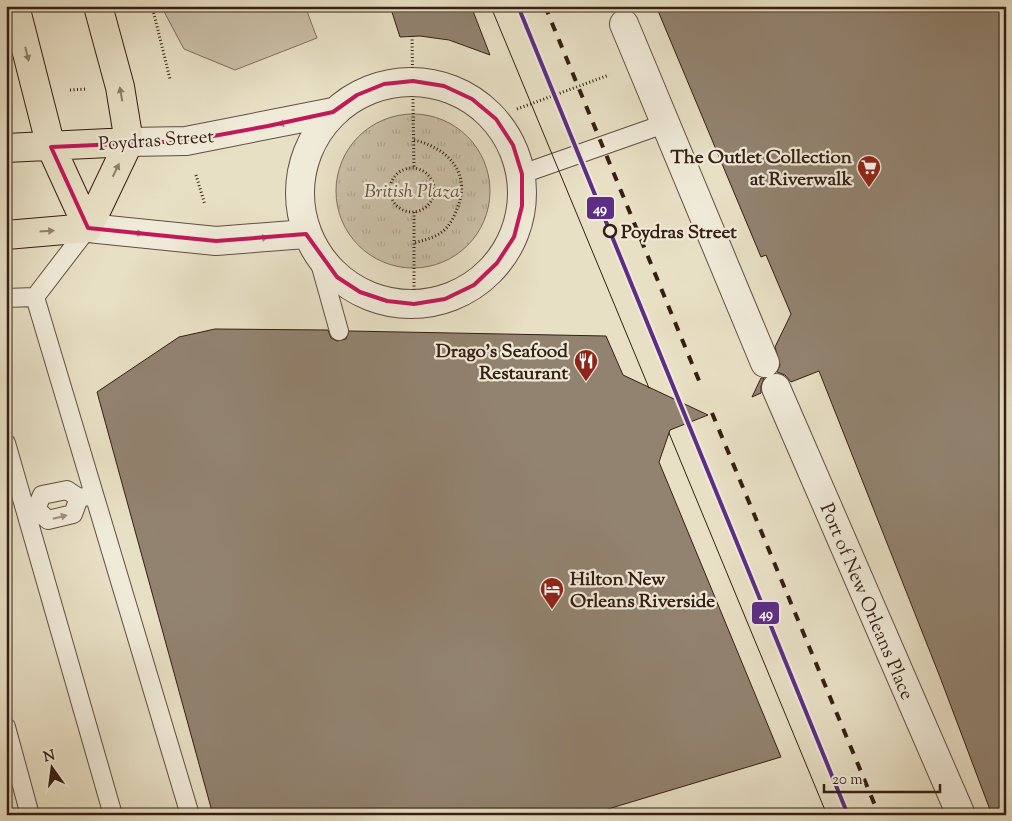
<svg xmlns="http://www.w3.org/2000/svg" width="1012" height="821" viewBox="0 0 1012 821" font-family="'Sorts Mill Goudy',serif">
	<defs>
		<pattern id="grass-tufts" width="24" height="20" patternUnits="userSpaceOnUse" patternTransform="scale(1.25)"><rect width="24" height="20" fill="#cabfa7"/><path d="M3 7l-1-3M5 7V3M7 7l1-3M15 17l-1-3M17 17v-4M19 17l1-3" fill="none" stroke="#aea48f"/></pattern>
	</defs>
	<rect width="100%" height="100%" fill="#e8e0c5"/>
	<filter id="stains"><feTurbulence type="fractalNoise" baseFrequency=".004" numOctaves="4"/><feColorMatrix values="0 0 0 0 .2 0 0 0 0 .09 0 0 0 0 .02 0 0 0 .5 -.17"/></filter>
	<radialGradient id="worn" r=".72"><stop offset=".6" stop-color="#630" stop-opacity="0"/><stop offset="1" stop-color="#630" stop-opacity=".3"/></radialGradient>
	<path fill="url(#grass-tufts)" stroke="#806e5e" d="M336 191a77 77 0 1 1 154 0a77 77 0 1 1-154 0Z"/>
	<path fill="#cabfa7" stroke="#806e5e" d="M161 6H305L317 38 235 70 184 49Z"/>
	<path fill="#928370" stroke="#351e14" d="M390 6H471L490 55 449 40 420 36 400 37Z
		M656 6H1006V815H992L940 677 819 371 791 382 785 375 777 372 780 365 775 347 791 314 766 255 761 257Z
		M215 329 328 330 331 338 337 341 346 339 349 331 606 336 623 375 708 415 670 430 659 462 781 757 588 815H213L97 392 179 337Z
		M761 378H764L761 386V393L752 397Z"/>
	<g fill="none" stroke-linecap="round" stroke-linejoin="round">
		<g stroke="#624e40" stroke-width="20">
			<path id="service" d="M522 174 664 124
				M318 256 339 331
				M35 297 190 815
				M35 297 88 228
				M6 298 35 297
				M6 443 113 815
				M36 509 42 495 67 490 79 498 94 495
				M36 509 48 520 73 514 79 498
				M6 727 30 815"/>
		</g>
		<g stroke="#624e40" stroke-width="30">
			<path id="minor" d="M624 24 765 363
				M300 193a111 111 0 1 1 222 0a111 111 0 1 1-222 0Z
				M129 142 186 141 333 112
				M88 228 216 241 306 234
				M776 388 961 815"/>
		</g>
		<g stroke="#351e14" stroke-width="30">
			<path id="primary" d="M15 6 51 147 88 228
				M6 148 129 142
				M88 228 129 142 120 87 98 6
				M6 235 88 228"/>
		</g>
		<path stroke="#351e14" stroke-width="3" stroke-dasharray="1 2.5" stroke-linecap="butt" d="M152 6 170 79
			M412 36 414 168
			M70 90 87 89
			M517 109 609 75
			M414 140C448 148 472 173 457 209 454 217 449 227 442 232 434 238 424 240 414 243
			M390 190a22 22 0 1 1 44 0a22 22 0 1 1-44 0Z
			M196 175 205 205
			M414 212V304"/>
		<use href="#service" stroke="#f0ebd9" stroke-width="18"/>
		<use href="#minor" stroke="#f0ebd9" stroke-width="28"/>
		<use href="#primary" stroke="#e8e0c5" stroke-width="28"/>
		<path stroke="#351e14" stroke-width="1" d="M491 7 649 388
			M669 433 827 815"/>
		<path stroke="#351e14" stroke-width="4" stroke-dasharray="9 9" stroke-linecap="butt" d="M545 6 702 388
			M712 413 879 815"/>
		<g stroke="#f0ebd9" stroke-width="8">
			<path id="tram-1" d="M518 6 848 815"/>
		</g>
		<use href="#tram-1" stroke="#5c2e86" stroke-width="4"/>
	</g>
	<defs><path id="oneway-solid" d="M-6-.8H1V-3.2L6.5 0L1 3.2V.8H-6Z" transform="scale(1.25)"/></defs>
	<g fill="#8e7f6c">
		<use href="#oneway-solid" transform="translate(27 54) rotate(76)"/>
		<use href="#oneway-solid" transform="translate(121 94) rotate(-100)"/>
		<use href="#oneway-solid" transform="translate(116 170) rotate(-64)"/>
		<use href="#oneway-solid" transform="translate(47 231) rotate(-4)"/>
	</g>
	<g fill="#9c8f80">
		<use href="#oneway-solid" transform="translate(285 123) rotate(168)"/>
		<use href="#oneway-solid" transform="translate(136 233) rotate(6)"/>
		<use href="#oneway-solid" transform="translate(261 238) rotate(-5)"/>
		<use href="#oneway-solid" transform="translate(60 517) rotate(-14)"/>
	</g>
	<path fill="none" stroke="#c2185b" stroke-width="4" stroke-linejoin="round" d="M413 81 444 86 472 99 496 119 513 145 522 174V206L514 237 497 263 474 285 445 299 414 304 387 301 360 292 337 277 306 234 216 241 88 228 51 147 186 141 268 126 333 112 357 95 384 84Z"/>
	<defs>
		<g id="supermarket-pin" transform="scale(1.25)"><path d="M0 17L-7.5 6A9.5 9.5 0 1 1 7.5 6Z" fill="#8f2418" stroke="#f0ebd9"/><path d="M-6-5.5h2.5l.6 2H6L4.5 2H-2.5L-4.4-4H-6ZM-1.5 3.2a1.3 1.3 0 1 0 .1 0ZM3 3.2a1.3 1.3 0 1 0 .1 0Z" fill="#fff"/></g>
		<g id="restaurant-pin" transform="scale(1.25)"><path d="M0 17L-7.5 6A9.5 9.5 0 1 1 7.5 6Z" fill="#8f2418" stroke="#f0ebd9"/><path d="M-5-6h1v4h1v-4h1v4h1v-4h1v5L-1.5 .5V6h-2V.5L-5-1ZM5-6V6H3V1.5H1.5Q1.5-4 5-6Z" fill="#fff"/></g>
		<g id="hotel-pin" transform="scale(1.25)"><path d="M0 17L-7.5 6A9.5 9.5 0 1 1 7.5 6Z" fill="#8f2418" stroke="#f0ebd9"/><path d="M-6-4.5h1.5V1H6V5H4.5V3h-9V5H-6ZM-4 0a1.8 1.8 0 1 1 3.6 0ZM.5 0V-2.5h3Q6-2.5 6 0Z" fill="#fff"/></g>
	</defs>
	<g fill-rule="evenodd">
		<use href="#supermarket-pin" x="869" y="167"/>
		<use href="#restaurant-pin" x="586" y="361"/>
		<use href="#hotel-pin" x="552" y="589"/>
	</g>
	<circle fill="#f0ebd9" stroke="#351e14" stroke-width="2.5" cx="610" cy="231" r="6"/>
	<g text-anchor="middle" stroke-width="4.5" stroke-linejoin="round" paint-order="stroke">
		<g font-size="19" fill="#351e14" stroke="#f0ebd9">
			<text transform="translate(156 139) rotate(-4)" y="7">Poydras Street</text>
			<text transform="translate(868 601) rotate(67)" y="7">Port of New Orleans Place</text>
		</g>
		<g font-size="19" font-weight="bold" fill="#351e14" stroke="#f0ebd9" text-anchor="end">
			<text x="852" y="163">The Outlet Collection<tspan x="852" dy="22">at Riverwalk</tspan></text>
			<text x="568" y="357">Drago's Seafood<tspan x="568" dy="22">Restaurant</tspan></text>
			<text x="570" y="585" text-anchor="start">Hilton New<tspan x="570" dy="22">Orleans Riverside</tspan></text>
		</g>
		<g font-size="19" font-style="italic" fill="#624e40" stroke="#f0ebd9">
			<text x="412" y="197">British Plaza</text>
		</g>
		<g font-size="19" font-weight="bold" fill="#351e14" stroke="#f0ebd9" text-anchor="start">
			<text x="621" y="238">Poydras Street</text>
		</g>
	</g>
	<g stroke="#f0ebd9" stroke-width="2">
		<rect x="586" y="196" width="29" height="24" rx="5" fill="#5c2e86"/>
		<rect x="751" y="601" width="29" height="24" rx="5" fill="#5c2e86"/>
	</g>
	<g font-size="14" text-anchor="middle" font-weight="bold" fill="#fff">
		<text x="600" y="213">49</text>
		<text x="766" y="618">49</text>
	</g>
	<rect width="1012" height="821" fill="none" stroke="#e8e0c5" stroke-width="25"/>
	<rect x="8" y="8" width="997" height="806" fill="none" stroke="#351e14" stroke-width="2.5"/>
	<rect x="12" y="12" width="987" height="796" fill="none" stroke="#351e14"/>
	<g transform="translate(52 768) rotate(346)" stroke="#f0ebd9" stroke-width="4" paint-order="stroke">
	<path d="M0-4L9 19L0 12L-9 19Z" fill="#351e14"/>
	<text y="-8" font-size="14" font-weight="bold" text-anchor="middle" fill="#351e14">N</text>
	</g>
	<path d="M824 784v8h116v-8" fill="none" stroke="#351e14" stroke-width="2.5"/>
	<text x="832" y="784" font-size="15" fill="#351e14" stroke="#f0ebd9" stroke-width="4" paint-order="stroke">20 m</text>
	<rect width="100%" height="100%" filter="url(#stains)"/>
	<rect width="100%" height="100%" fill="url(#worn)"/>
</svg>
